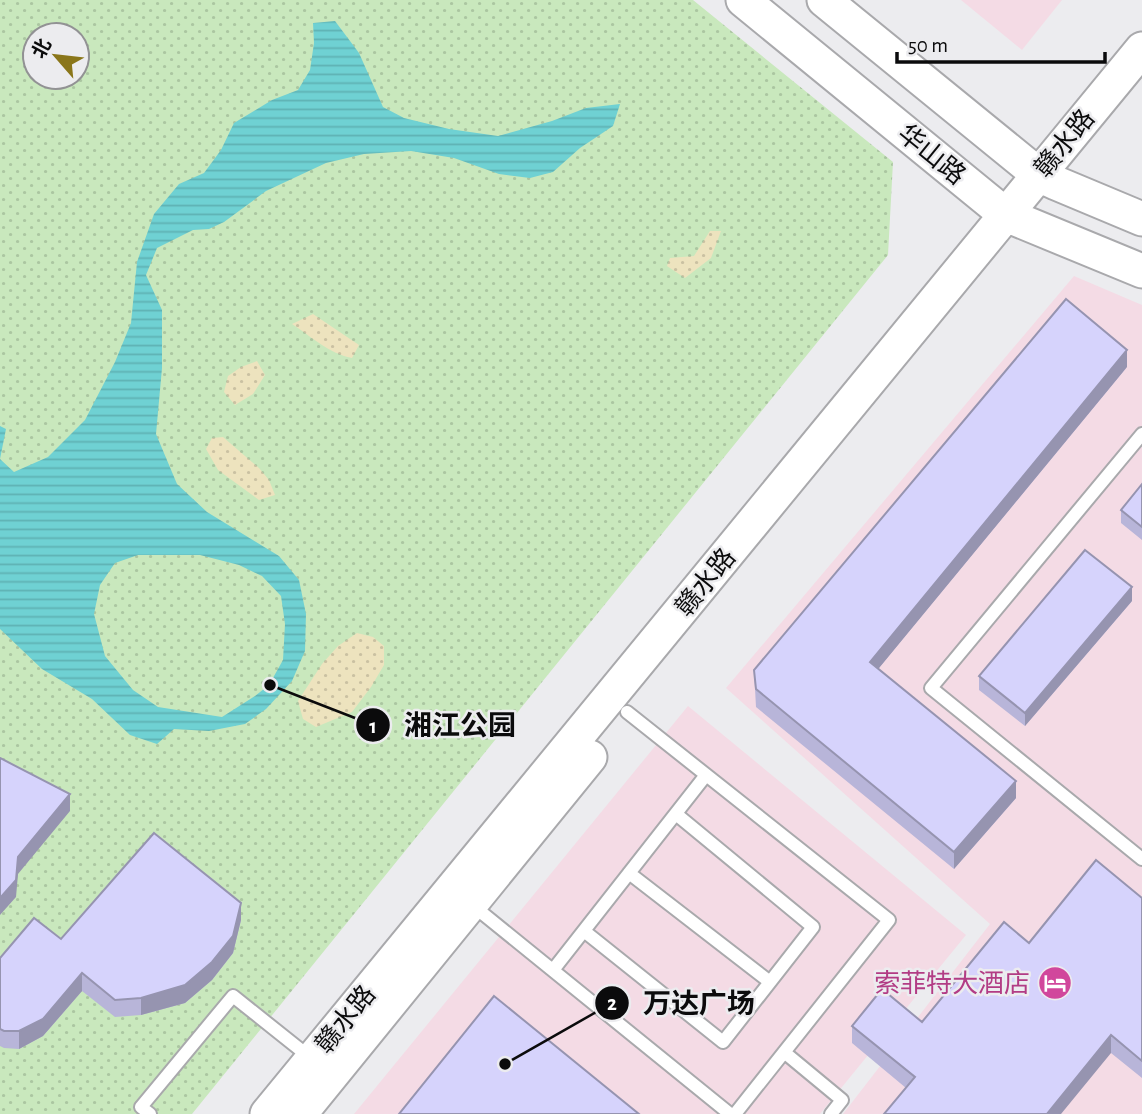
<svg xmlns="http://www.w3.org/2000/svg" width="1142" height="1114" viewBox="0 0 1142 1114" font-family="'Alegreya Sans','Noto Sans SC',sans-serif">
	<defs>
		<pattern id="grass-dots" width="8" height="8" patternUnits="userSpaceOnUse" patternTransform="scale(1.75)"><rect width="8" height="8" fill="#c9e8bd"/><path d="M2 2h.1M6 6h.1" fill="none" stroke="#abc6a1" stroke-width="1.8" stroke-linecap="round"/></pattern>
		<pattern id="sand-dots" width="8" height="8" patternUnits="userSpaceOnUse" patternTransform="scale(1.75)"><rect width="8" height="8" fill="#ede3be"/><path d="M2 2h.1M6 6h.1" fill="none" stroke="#cac1a2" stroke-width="1.8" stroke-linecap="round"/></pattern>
		<pattern id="water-rules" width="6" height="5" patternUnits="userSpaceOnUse" patternTransform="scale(1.75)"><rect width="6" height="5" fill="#6fd1d3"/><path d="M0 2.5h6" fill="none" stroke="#5fb2b4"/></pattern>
	</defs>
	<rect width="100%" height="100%" fill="#ececef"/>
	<path fill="#f4dbe5" d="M961 0H1062L1022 50Z
		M1074 276 1142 305V1114H843L990 924 726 688Z
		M688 706 966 935 820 1114H354Z"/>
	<path fill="url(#grass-dots)" fill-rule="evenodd" d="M0 0H693L893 162 888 255 192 1114H0ZM35 35H77V77H35Z"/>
	<path fill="url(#sand-dots)" d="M710 231H721L711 258 685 278 667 266 670 258 694 256Z
		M313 314 359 345 352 358C328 353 312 337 292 324Z
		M257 361 265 375 253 394 235 405 224 392 228 376 241 367Z
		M223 437 259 468 269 480 275 495 259 500 218 470 206 449 212 438Z
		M357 633 373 637 384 646V665L371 687 352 712 316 727 303 719 298 701 322 664 338 646Z"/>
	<path fill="url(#water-rules)" fill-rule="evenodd" d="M335 21 359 53 383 107 404 118 449 129 498 136 552 121 586 108 620 104 613 126 580 148 553 172 530 178 499 174 454 158 411 151 364 154 326 163 266 191 224 222 209 229 193 230 157 248 146 275 162 310V368L156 434 177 484 207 512 279 556 299 580 306 614 305 651 292 681 266 709 245 724 209 731 174 729 157 744 130 735 92 699 42 669 0 629V426L6 429 0 459 14 472 48 457 85 420 115 362 131 323 137 262 154 214 179 184 204 173 221 150 234 123 272 100 298 90 310 70 314 43 313 23ZM138 555H200L239 565 262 576 281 596 285 624 283 660 269 685 255 696 222 717 158 707 133 690 105 656 94 614 100 585 115 563Z"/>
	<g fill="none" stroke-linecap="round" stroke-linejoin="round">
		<g stroke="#a9a9ac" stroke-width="16">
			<path id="lane" d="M1142 434 931 688 1142 859
				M627 712 889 920 735 1114
				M629 873 770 982
				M471 904 730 1114
				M584 931 723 1042 813 927 676 814
				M553 970 706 775
				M784 1052 842 1100 831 1114
				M150 1114 141 1107 233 996 312 1059"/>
		</g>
		<g stroke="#a9a9ac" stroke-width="37">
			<path id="secondary" d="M743 0 1006 215 1142 271
				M824 0 1039 175 1056 183 1142 219
				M267 1114 1142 49
				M300 1114 590 757"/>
		</g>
		<use href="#lane" stroke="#fff" stroke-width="12"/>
		<use href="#secondary" stroke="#fff" stroke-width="33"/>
	</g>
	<path fill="#b8b5d9" d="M1127 367 878 669 1016 798 954 869 756 707 754 670Z
		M1142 484V540L1121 523V510Z
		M1132 601 1025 726 979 690V676Z
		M1142 898V1078L1111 1053 906 1088 852 1043V1026L922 1022 1029 943Z
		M241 920 233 953 212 980 185 1003 141 1015 115 1017 82 991 43 1036 19 1049 4 1048 0 1046V958L61 939Z"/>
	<path fill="#9694b0" d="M1127 350V367L870 679V662Z
		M1132 587V601L1025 726V713Z
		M1016 781V798L954 869V852Z
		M70 794V811L18 874 16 897 0 915V898L18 857Z
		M241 903V920L233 953 212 980 185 1003 141 1015V998Z
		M82 973V991L43 1036 19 1049V1031Z
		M1111 1035V1053L1061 1114H1047Z"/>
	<path fill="#d6d3fc" stroke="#9694b0" stroke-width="2" d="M1066 299 1127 350 870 662 1016 781 954 852 756 689 754 670Z
		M1142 484V527L1121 510Z
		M1085 550 1132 587 1025 713 979 676Z
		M0 758 70 794 18 857 16 880 0 898Z
		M154 833 241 903 233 936 212 962 185 985 141 998 115 1000 82 973 43 1019 19 1031H4L0 1029V958L34 918 61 939Z
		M1096 860 1142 898V1061L1111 1035 1047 1114H884L915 1077 852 1026 882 989 922 1022 1004 922 1029 943Z
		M494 996 639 1114H399Z"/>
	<defs>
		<g id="hotel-disc" transform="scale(1.75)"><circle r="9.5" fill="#d1479c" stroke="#ececef"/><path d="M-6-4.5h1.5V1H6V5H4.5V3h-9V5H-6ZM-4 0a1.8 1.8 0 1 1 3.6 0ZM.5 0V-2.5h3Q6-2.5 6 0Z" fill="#fff"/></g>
	</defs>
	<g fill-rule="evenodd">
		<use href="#hotel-disc" x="1055" y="983"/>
	</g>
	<g text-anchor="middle" stroke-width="5" stroke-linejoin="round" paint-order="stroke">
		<g font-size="26" fill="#0b0b0c" stroke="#ececef">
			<text transform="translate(1064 143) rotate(-51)" y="9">赣水路</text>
			<text transform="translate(932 154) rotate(39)" y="9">华山路</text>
			<text transform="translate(705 582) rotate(-51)" y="9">赣水路</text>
			<text transform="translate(345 1019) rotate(-51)" y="9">赣水路</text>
		</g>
		<g font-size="26" fill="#b23c85" stroke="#ececef" text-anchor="end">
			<text x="1030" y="992">索菲特大酒店</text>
		</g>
	</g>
	<path fill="none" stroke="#0b0b0c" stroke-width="2.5" d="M270 685L373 725M505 1064L612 1003"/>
	<g fill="#0b0b0c" stroke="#ececef" stroke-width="2.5">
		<circle cx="270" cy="685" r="7"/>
		<circle cx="505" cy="1064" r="7"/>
		<circle cx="373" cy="725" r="18"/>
		<circle cx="612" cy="1003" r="18"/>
	</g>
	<g font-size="21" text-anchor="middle" font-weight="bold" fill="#fff">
		<text x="373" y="733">1</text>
		<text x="612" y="1010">2</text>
	</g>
	<g font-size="28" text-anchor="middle" font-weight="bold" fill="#0b0b0c" stroke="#ececef" stroke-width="5" stroke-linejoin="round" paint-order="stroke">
		<text x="460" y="735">湘江公园</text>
		<text x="699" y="1013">万达广场</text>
	</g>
	<g transform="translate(56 56) rotate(298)"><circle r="33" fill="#ececef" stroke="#929294" stroke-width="2"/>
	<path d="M0-5L12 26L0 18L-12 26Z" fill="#8a761a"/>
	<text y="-10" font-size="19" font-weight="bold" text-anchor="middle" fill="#0b0b0c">北</text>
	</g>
	<path d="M897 52v10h208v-10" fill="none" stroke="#0b0b0c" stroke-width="3.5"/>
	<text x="908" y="52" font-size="21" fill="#0b0b0c" stroke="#ececef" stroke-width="5" paint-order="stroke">50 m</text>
</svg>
